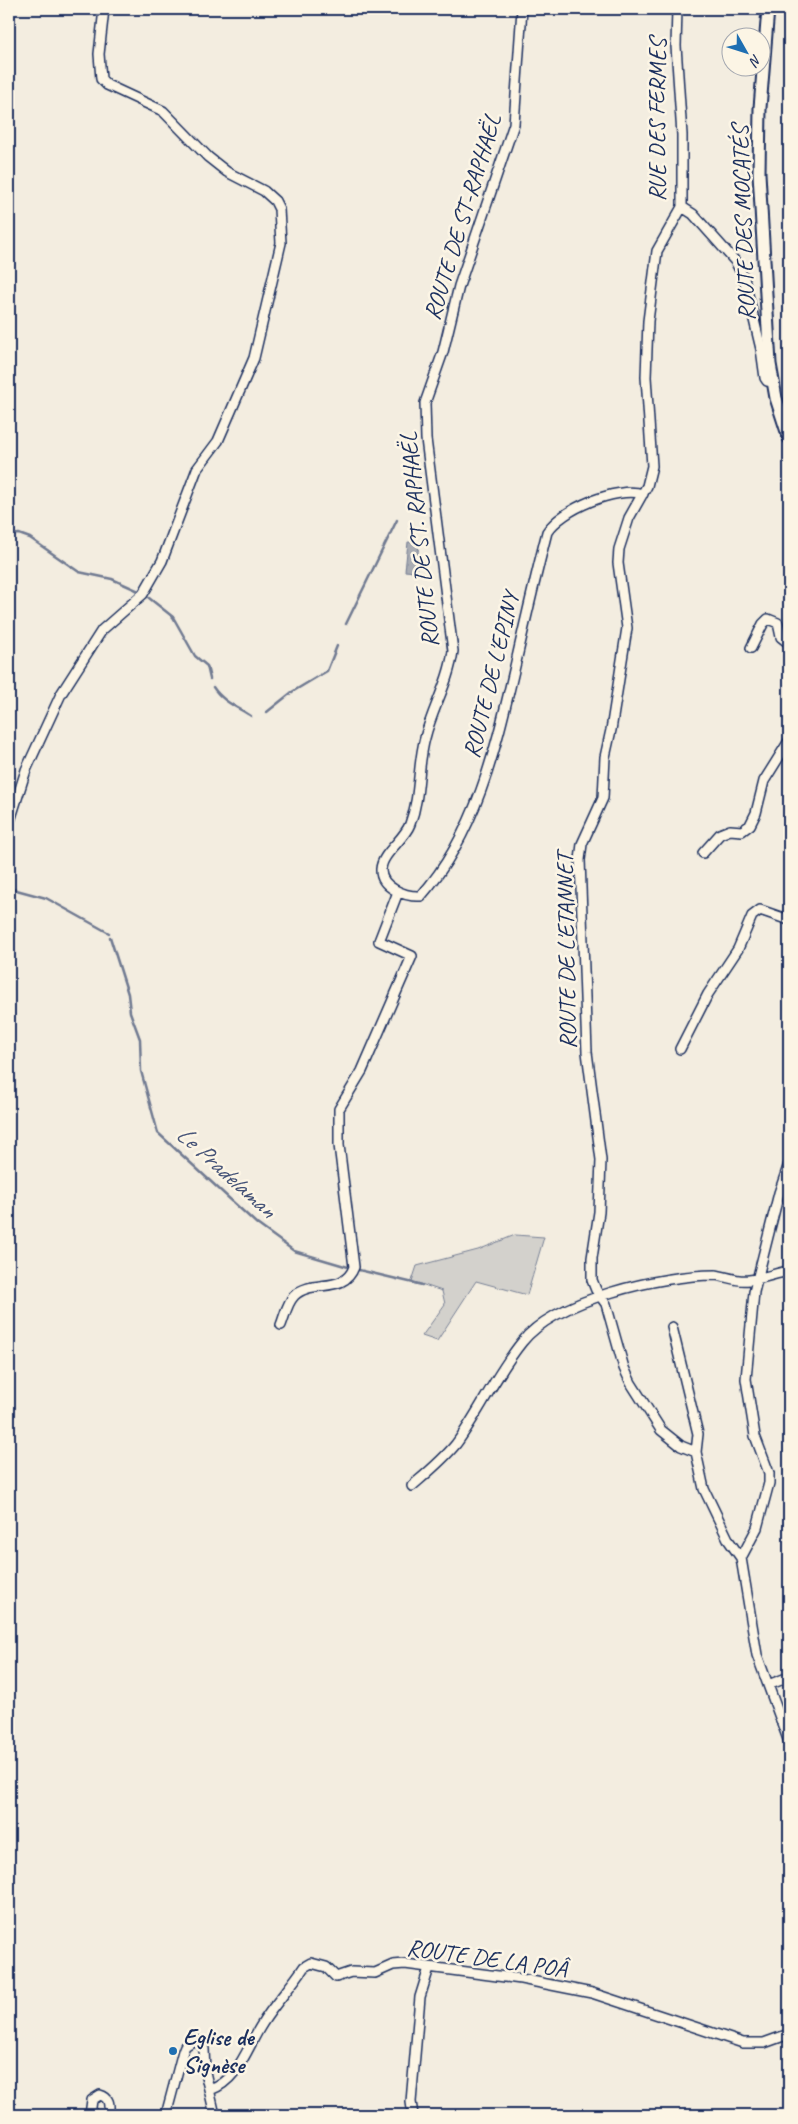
<svg xmlns="http://www.w3.org/2000/svg" width="798" height="2124" viewBox="0 0 798 2124" font-family="Caveat,sans-serif">
	<rect width="100%" height="100%" fill="#f3ede0"/>
	<filter id="ink" filterUnits="userSpaceOnUse"><feTurbulence type="fractalNoise" baseFrequency=".02" numOctaves="2"/><feDisplacementMap in="SourceGraphic" scale="10" xChannelSelector="R" yChannelSelector="G"/><feConvolveMatrix kernelMatrix="1 2 1 2 8 2 1 2 1" color-interpolation-filters="sRGB"/></filter>
	<g filter="url(#ink)">
		<path fill="#d3d1cc" stroke="#778095" d="M515 1235 544 1237 527 1295 476 1281 437 1341 422 1336 445 1304 442 1291 412 1281 417 1266 478 1250Z"/>
		<path fill="#a9acb3" stroke="#707a91" d="M408 542 419 543 416 572 405 571Z"/>
		<g fill="none" stroke-linecap="round" stroke-linejoin="round">
			<path stroke="#707a91" stroke-width="2.5" d="M9 535 19 534 30 538 79 572 112 579 141 592
				M149 598 173 617 195 656 207 666 210 679
				M346 624 397 520
				M213 687C222 701 237 707 251 716
				M267 712 292 692 327 671 337 646
				M9 888 46 898 109 933
				M110 937 128 994 130 1012 140 1039 141 1071 158 1133 257 1224 294 1251 348 1267
				M359 1270 422 1285"/>
			<g stroke="#1b2f5e" stroke-width="12">
				<path id="minor" d="M522 9 514 124 459 286 443 352 425 403 426 439 453 651C449 682 432 709 425 738 417 767 421 795 410 824 404 840 382 853 381 869 380 888 406 897 421 896 478 832 497 743 516 662 526 618 536 575 547 532 562 509 616 486 643 494
					M677 9 676 46 682 135V207L657 251 648 321 646 377 652 466 647 486 629 518 619 549 618 563 627 628 611 730 605 757 603 798 582 844 580 860 587 1052 601 1160 599 1212 592 1258V1280L596 1290 606 1304 624 1368 631 1383 661 1430 681 1446 696 1452 704 1489 729 1541 741 1558 757 1655 789 1742
					M682 207 693 214 735 261 744 278 761 349 765 378 767 381 773 382
					M751 648 763 624 768 619 778 623 781 637 786 641 789 640
					M9 824 26 770 61 694 102 630 143 594 162 561 197 469 218 441 254 358 281 243 279 209 275 201 264 191 227 172 208 157 163 111 107 85 101 79 99 54 104 9
					M703 853 720 834 730 830 742 831 750 825 756 813 764 781 789 741
					M680 1049 708 994 738 949 752 916 760 910 789 920
					M281 1325C285 1315 287 1303 294 1296 311 1278 344 1295 354 1267L339 1145V1109L362 1071 412 956 379 941 398 892
					M672 1327 698 1434 696 1452
					M412 1486C427 1473 443 1460 456 1444 480 1411 496 1374 522 1342 556 1299 662 1275 715 1275 726 1276 737 1282 749 1280 762 1279 776 1273 789 1271
					M741 1558 757 1528 769 1483V1473L755 1436 746 1379 754 1292 779 1193 789 1164
					M768 1685 789 1677
					M210 2090C239 2080 247 2047 262 2024 274 2004 291 1987 304 1967L311 1963 326 1967 336 1977 351 1972 375 1973 393 1965 405 1964 521 1979 592 1993 743 2043H764L789 2034
					M90 2115 92 2100 100 2095C111 2098 109 2106 109 2115
					M166 2115 183 2051 185 2046 193 2041H198L204 2049 205 2072 215 2115
					M413 2115 411 2102 420 1997 429 1968"/>
			</g>
			<g stroke="#1b2f5e" stroke-width="15">
				<path id="tertiary" d="M768 9 760 108 759 173 770 364 776 398 789 438"/>
			</g>
			<use href="#minor" stroke="#fcf5e5" stroke-width="9"/>
			<use href="#tertiary" stroke="#fcf5e5" stroke-width="11"/>
		</g>
	</g>
	<circle fill="#1f6fb2" stroke="#fcf5e5" stroke-width="2" cx="173" cy="2051" r="5"/>
	<g text-anchor="middle" stroke-width="5" stroke-linejoin="round" paint-order="stroke">
		<g font-size="24" fill="#1b2f5e" stroke="#fcf5e5">
			<text transform="translate(657 120) rotate(-90)" y="8">RUE DES FERMES</text>
			<text transform="translate(462 217) rotate(-73)" y="8">ROUTE DE ST-RAPHAËL</text>
			<text transform="translate(743 223) rotate(-92)" y="8">ROUTE DES MOCATÉS</text>
			<text transform="translate(419 540) rotate(-96)" y="8">ROUTE DE ST. RAPHAËL</text>
			<text transform="translate(491 675) rotate(-76)" y="8">ROUTE DE L'EPINY</text>
			<text transform="translate(566 951) rotate(-91)" y="8">ROUTE DE L'ETANNET</text>
			<text transform="translate(487 1958) rotate(8)" y="8">ROUTE DE LA POÂ</text>
		</g>
		<g font-size="24" font-weight="bold" fill="#1b2f5e" stroke="#fcf5e5" text-anchor="start">
			<text x="183" y="2045">Eglise de<tspan x="183" dy="28">Signèse</tspan></text>
		</g>
		<g font-size="25" font-style="italic" fill="#465478" stroke="#fcf5e5">
			<text transform="translate(227 1171) rotate(42)" y="9">Le Pradelaman</text>
		</g>
	</g>
	<rect width="798" height="2124" fill="none" stroke="#fcf5e5" stroke-width="30"/>
	<rect x="15" y="15" width="768" height="2094" fill="none" stroke="#1b2f5e" stroke-width="2" filter="url(#ink)"/>
	<g transform="translate(746 52) rotate(129)"><circle r="24" fill="#fcf5e5" stroke="#a2a6af"/>
	<path d="M0-4L9 19L0 12L-9 19Z" fill="#1f6fb2"/>
	<text y="-8" font-size="14" font-weight="bold" text-anchor="middle" fill="#1b2f5e">N</text>
	</g>
</svg>
